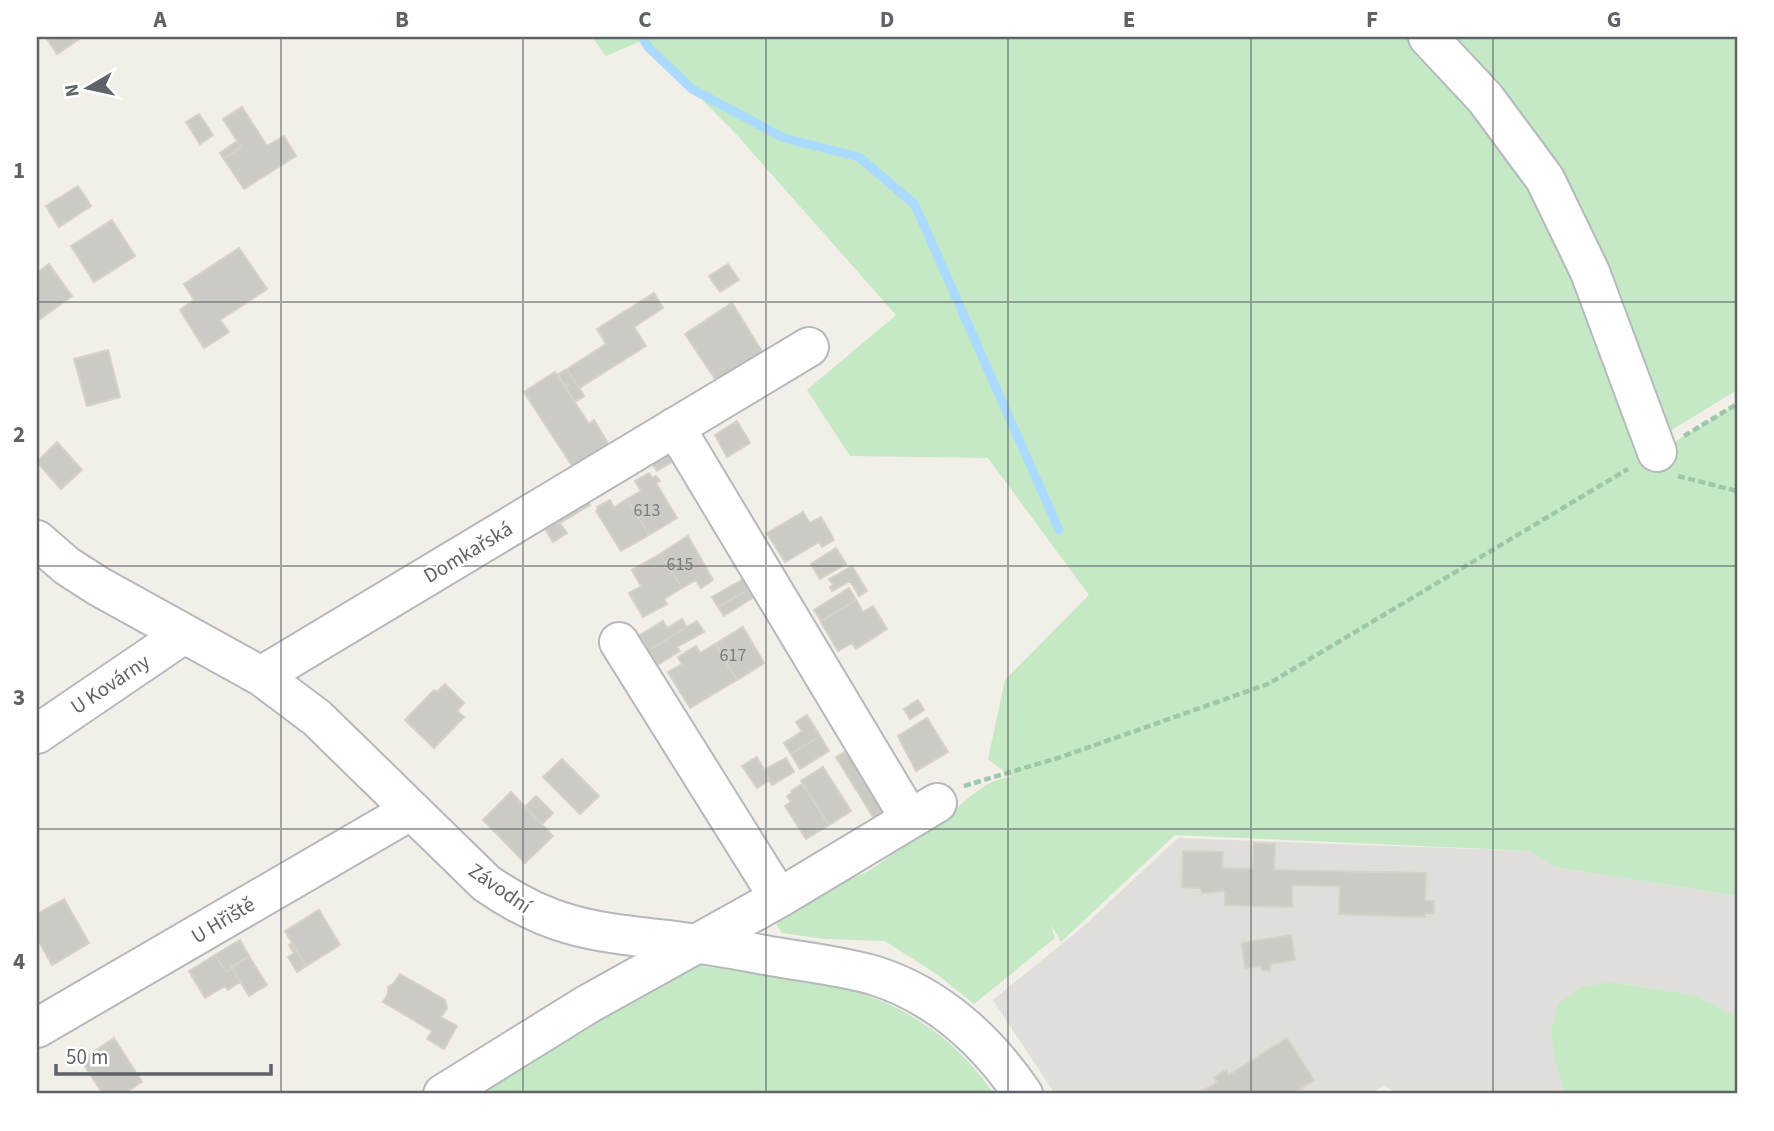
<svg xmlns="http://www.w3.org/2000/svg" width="1774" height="1131" viewBox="0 0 1774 1131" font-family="'Source Sans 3',sans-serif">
	<rect width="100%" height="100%" fill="#f1efe8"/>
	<path fill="#e0deda" d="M1178 838 1531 851 1556 867 1737 896V1017L1694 995 1611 982 1565 1094H1397L1384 1085 1371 1094H1055L993 1000 1085 925Z"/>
	<path fill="#c5e8c5" d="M592 37H1409L1482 119 1529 183 1658 452 1737 404V896L1556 867 1530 851 1175 835 1061 942 1051 925 1055 938 974 1004 938 975 885 941 825 939 782 933 777 926 778 918 850 873 854 877 869 871C896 852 923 833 950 813 969 799 986 779 1011 777L988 759 1005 680 1089 595 988 458 850 456 807 390 896 315 736 134 643 40 606 56Z
		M1450 37H1737V390L1670 431 1560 168 1523 114Z
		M678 962C694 964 709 968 725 969 743 971 761 971 778 974 869 987 941 1017 994 1094H461Z
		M1611 982 1694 995 1737 1017V1094H1565L1555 1059 1551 1031 1558 1004 1580 988Z"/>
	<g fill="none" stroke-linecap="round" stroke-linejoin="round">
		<path stroke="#aadaff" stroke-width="9" d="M642 37 648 47 692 89 784 138 859 157 915 205 1059 530"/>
	</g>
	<path fill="#cccac5" stroke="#d6d1c6" stroke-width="2" d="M46 37H82L57 54Z
		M242 107 267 146 284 136 296 156 244 189 224 159 241 147 223 119Z
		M199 114 213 135 200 144 186 122Z
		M237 141 241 147 224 159 220 153Z
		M78 186 91 206 59 227 46 206Z
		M112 220 135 256 94 282 71 246Z
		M239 248 267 289 220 320 229 332 204 348 180 310 194 300 184 284Z
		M49 264 72 296 40 319 37 315V273Z
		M728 264 739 280 720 292 709 276Z
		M654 293 663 308 634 327 646 346 579 388 567 369 606 344 597 329Z
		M732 303 763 353 717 382 685 334Z
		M108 350 120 397 87 406 74 359Z
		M567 369 584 396 575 402 566 388 568 385 565 386 558 374Z
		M555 372 589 424 594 420 610 447 574 469 524 392Z
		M737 421 750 443 727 457 715 435Z
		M674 440 683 455 657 471 648 457Z
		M57 442 82 470 61 489 37 462Z
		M649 473 652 478 656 476 660 481 656 483 677 518 649 535 627 499 641 491 635 481Z
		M582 494 590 505 558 524 552 513Z
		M627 499 649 535 621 551 596 511 598 509 597 507 610 500 614 508Z
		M803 512 810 523 821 517 834 540 822 547 819 542 785 562 767 533Z
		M552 513 567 533 553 542 540 520Z
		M688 536 713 580 701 588 696 580 682 588 660 554Z
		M836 548 846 564 820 579 811 564Z
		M660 554 682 588 664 599 667 604 643 617 629 593 641 586 632 570Z
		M852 566 867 591 859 596 850 581 832 591 830 587 833 585 829 579Z
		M752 574 758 584 718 607 712 597Z
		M758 584 762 592 724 616 718 607Z
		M849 588 858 603 856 600 821 621 814 610Z
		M856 600 863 612 873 606 887 629 856 649 852 643 838 651 821 622Z
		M682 619 687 627 649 650 640 635 663 621 667 628Z
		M697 621 704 632 677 647 680 651 657 665 649 650Z
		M743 627 764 663 737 680 715 644Z
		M715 644 737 680 690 708 668 672 682 664 678 657 696 646 700 653Z
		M445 684 464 703 457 711 464 717 434 748 405 720 434 690 437 692Z
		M918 700 924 710 910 719 904 709Z
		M807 715 820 736 791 754 784 743 802 731 796 722Z
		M927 718 948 752 916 771 898 736Z
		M820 736 829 751 800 769 791 754Z
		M853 747 890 807 873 817 836 757Z
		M757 757 770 780 757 788 742 766Z
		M786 758 794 772 772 785 764 770Z
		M562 759 599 796 580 814 543 777Z
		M823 767 851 811 829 825 801 781Z
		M802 784 829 825 806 839 785 806 791 802 787 796 792 793 791 791Z
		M511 792 553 836 525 863 483 820Z
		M536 796 553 813 542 824 525 807Z
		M1254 843 1275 844 1274 870 1426 873 1425 901H1434V913H1425V917L1339 914 1340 886 1292 885V907L1225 905V891L1202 893 1201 888 1182 887 1183 851 1223 852 1222 868 1253 869Z
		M64 899 89 943 52 965 37 938V914Z
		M319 910 340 945 306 966 285 931Z
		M1291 935 1295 960 1270 964V970L1262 971 1261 966 1245 968 1242 943Z
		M240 940 249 956 226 972 215 955Z
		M292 943 306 966 297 972 288 957 294 953 289 945Z
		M215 955 226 972 232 968 240 982 228 990 225 986 205 998 189 971Z
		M249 956 267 985 249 996 231 967Z
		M400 974 445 1000 447 1008 441 1017 457 1026 444 1049 427 1039 432 1031 383 1002 388 994V987L394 983Z
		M114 1038 142 1082 123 1094H103L81 1060Z
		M1287 1038 1314 1080 1293 1094H1198L1217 1082 1214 1078 1226 1070 1229 1075Z"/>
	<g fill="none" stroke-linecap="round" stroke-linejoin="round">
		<g stroke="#b5b8bc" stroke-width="42">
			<path id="minor" d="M1428 37 1485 98 1545 179 1590 272 1657 452
				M675 427 910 819
				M37 540 67 566 98 586 261 676 317 718 486 883C553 930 598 932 676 941 712 945 747 952 782 958 813 963 846 967 876 976 938 996 987 1041 1023 1094
				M619 642 779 898
				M261 676 809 347
				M37 734 184 634
				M37 1028 410 811
				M443 1094 588 1004 779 898 937 803"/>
		</g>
		<path stroke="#9cc7a9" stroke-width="4.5" stroke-dasharray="7 3.5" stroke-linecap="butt" d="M1684 436 1737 404
			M1678 476 1737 491
			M964 786 1064 756 1268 684 1628 469"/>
		<use href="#minor" stroke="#fff" stroke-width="38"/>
	</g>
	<path fill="none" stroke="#5f6368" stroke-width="2" stroke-opacity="0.55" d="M281 37V1094M523 37V1094M766 37V1094M1008 37V1094M1251 37V1094M1493 37V1094M37 302H1737M37 566H1737M37 829H1737"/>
	<g text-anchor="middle" stroke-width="5" stroke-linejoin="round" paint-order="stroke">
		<g font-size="18" fill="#7a7d7f">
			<text x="647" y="516">613</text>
			<text x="680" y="570">615</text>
			<text x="733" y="661">617</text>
		</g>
		<g font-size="21" fill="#5f6368" stroke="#fff">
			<text transform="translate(468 552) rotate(-31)" y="7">Domkařská</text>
			<text transform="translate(110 684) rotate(-34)" y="7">U Kovárny</text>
			<text transform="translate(500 888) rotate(35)" y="7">Závodní</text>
			<text transform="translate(223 920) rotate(-31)" y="7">U Hřiště</text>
		</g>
	</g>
	<rect width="1774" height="1131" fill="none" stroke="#ffffff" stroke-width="77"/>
	<g transform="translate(88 88) rotate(261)" stroke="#ffffff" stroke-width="5" paint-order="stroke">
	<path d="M0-5L12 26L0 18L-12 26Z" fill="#5f6368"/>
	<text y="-10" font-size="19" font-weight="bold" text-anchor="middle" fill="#5f6368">N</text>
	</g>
	<path d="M56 1064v10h215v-10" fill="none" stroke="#5f6368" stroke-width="3.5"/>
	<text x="66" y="1064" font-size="21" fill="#5f6368" stroke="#ffffff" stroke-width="5" paint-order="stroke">50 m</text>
	<rect x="38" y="38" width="1698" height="1054" fill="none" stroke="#5f6368" stroke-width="2.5"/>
	<g font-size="23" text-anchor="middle" font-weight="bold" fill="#5f6368">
		<text x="160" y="27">A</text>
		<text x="402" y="27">B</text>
		<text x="645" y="27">C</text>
		<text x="887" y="27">D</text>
		<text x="1129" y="27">E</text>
		<text x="1372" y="27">F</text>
		<text x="1614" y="27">G</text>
		<text x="19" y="178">1</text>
		<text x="19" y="442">2</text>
		<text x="19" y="705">3</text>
		<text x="19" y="969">4</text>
	</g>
</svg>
